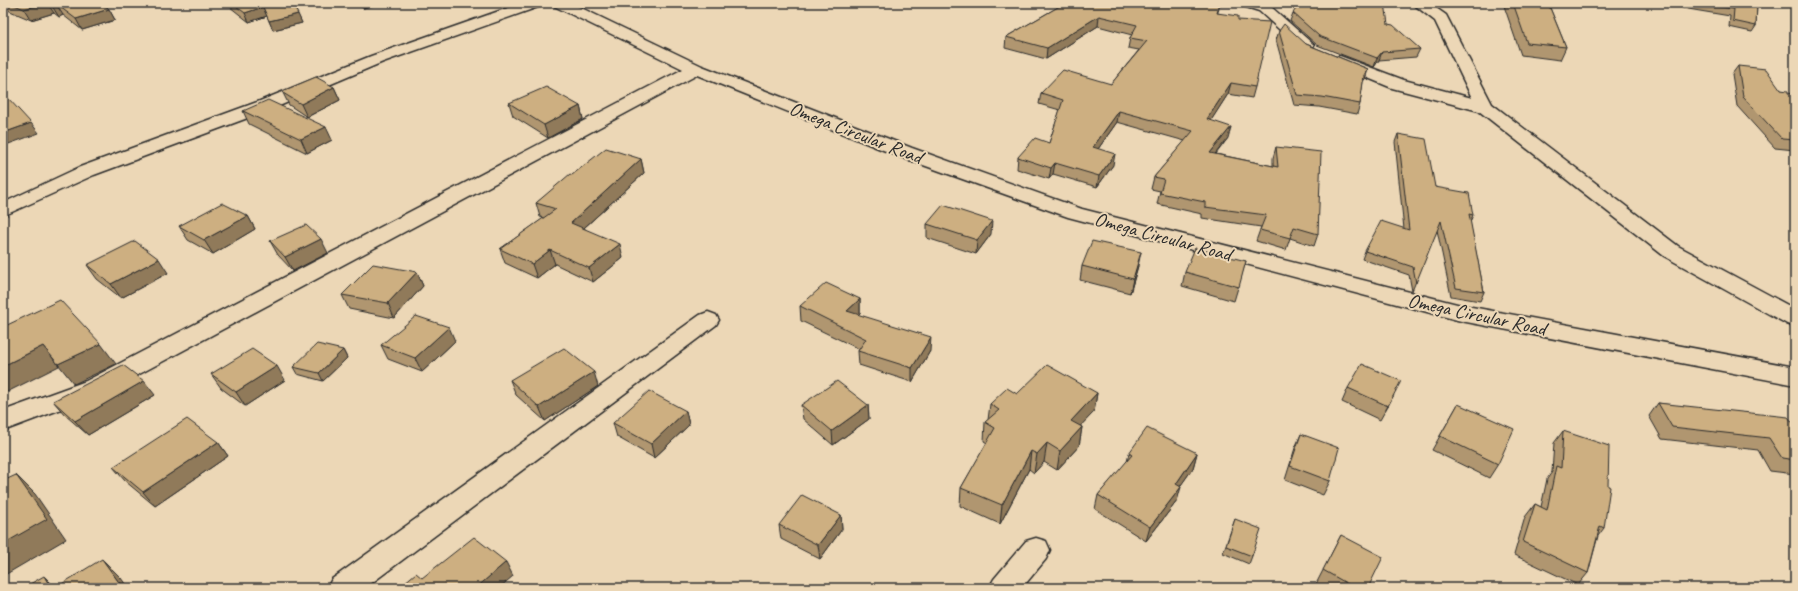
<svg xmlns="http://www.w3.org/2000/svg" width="1798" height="591" viewBox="0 0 1798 591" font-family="Caveat,sans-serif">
	<rect width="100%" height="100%" fill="#ecd7b6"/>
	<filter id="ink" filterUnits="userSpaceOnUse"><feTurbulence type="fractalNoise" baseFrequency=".025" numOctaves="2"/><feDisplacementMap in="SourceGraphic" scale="8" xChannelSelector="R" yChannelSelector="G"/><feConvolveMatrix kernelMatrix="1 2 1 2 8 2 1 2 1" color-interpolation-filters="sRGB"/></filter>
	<g filter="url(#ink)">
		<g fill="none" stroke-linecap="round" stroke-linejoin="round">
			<g stroke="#2b2b2b" stroke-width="3">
				<path id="street" d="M522 3H543L541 6 383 62 272 109 94 175 3 216V203L80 167 260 101 371 56Z
					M552 3H571L702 66 912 148 1082 209 1461 305 1795 367V385L1461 321 1068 217 898 156 697 75 104 393 3 431V411L86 381 683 69 554 6Z
					M1241 3H1263L1269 5 1314 45 1312 48H1300L1259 11 1243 6Z
					M1412 3H1429L1446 15 1492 104 1678 246 1795 309V327L1787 324 1664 256 1479 111 1392 88 1334 64 1332 61 1334 58 1340 56 1404 80 1472 98 1435 21Z
					M708 312 716 315 719 320 716 325 365 588H327L332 579 700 315Z
					M1036 538 1046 541 1050 550 1046 559 1022 588H989L994 579 1026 541Z"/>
			</g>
			<use href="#street" fill="#ecd7b6" fill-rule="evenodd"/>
		</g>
		<path fill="#b0966f" stroke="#2b2b2b" d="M3 3H102L109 9 115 20 82 30 63 15 59 17 54 13 31 20 3 8Z
			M225 3H292L302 23 273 30 267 16 249 22Z
			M355 3H383L363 8Z
			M1065 3 1218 13 1238 20 1255 87 1252 98 1228 94 1211 120 1228 138 1216 154 1273 166V158L1276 147 1318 234 1314 246 1290 238 1286 250 1256 241 1261 227 1202 218V214L1157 204 1160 191 1151 189 1154 177 1185 141 1117 122 1098 149 1113 165 1097 187 1053 174 1049 179 1017 169 1018 157 1049 143 1060 110 1039 104 1041 93 1111 84 1139 50 1128 48 1130 38 1132 35 1098 26 1046 59 1005 48 1006 37Z
			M1503 3H1548L1566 47 1560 60 1521 55Z
			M1680 3H1757L1756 26 1752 32 1729 27 1730 16 1682 8Z
			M1293 13 1388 24 1420 49 1416 57 1379 60 1374 67 1317 45 1290 21Z
			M1279 31 1306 44 1368 69 1365 79 1363 81 1360 104 1357 114 1319 107 1294 105 1276 40Z
			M1738 66 1781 90 1788 93 1795 94V150L1775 148 1737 106 1732 74Z
			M334 87 340 100 307 117 289 105 283 93Z
			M509 103 580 106 583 119 548 138 513 116Z
			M243 111 332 140 307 153 249 124Z
			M1398 134 1435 187 1473 215 1470 222 1484 292 1480 301 1451 296 1437 230 1412 291 1409 275 1362 259 1365 251 1404 229 1395 142Z
			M641 159 644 173 584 228 623 258 593 282 555 264 537 278 505 263 500 249 544 218 540 217 536 203 572 175Z
			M248 216 255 229 213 254 188 240 179 226Z
			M927 224 991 234 976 254 927 238Z
			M270 241 328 253 293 271 278 255Z
			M1246 261 1234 301 1182 286 1185 272Z
			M87 265 168 273 121 298 97 279Z
			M1082 266H1138L1130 293 1080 280Z
			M417 272 423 286 394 318 349 309 342 295Z
			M860 299V313L858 315 930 351 912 382 859 365 858 351 859 349 801 321 800 306Z
			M455 341 422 372 388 359 381 345Z
			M343 350 347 358 323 381 297 374 293 367Z
			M211 374 285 380 245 406 221 388Z
			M510 380 598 386 545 421 516 395Z
			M1348 388 1394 395 1380 420 1342 402Z
			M1097 393 1094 412 1080 426 1082 427 1079 446 1057 470 1044 462 1034 473 1029 469 1000 524 960 506 961 488 987 443 984 441 985 422 988 420 990 404 1017 394Z
			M155 395 88 435 65 415 53 401Z
			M1658 403 1795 423V474L1770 471 1758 450 1662 439 1649 416Z
			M1458 404 1498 464 1489 478 1432 450Z
			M801 405H868L869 419 833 445 803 419Z
			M686 411 689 425 654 458 617 437 613 423Z
			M1563 431 1604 528 1598 536 1588 573 1578 585 1514 555 1525 517 1535 504 1541 507 1547 479 1552 472 1554 443Z
			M1301 434 1330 481 1323 495 1285 480 1295 448Z
			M218 442 228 456 155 506 125 481 113 467Z
			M1129 453H1197L1193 468 1180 486 1177 501 1146 541 1095 509 1098 495 1127 462Z
			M841 515 842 529 820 559 781 539 779 525Z
			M1235 519 1252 556 1249 564 1223 553Z
			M1341 535 1368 588H1323L1316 584Z"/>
		<path fill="#907a5a" stroke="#2b2b2b" d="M45 3H47L54 13 31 20 24 9Z
			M361 3H383L363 8Z
			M1220 3H1221L1214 23Z
			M56 4 63 15 59 17 52 6Z
			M263 7 267 16 249 22 245 13Z
			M109 9 115 20 82 30 76 19Z
			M298 14 302 23 273 30 269 21Z
			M1099 16 1098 26 1046 59 1047 48Z
			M1382 52 1379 60 1374 67 1377 58Z
			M1368 69 1365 79 1361 84 1364 75Z
			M1231 83 1228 94 1205 130 1207 119Z
			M334 87 340 100 307 117 301 104Z
			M580 106 583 119 548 138 544 125Z
			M1119 111 1117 122 1091 159 1093 147Z
			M31 123 39 133 3 146V133Z
			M326 127 332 140 307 153 301 139Z
			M1231 127 1228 138 1207 164 1210 153Z
			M1115 154 1113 165 1097 187 1099 176Z
			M641 159 644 173 575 236 571 223Z
			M1055 163 1053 174 1049 179 1051 168Z
			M248 216 255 229 213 254 204 240Z
			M992 221 991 234 976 254 977 240Z
			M321 239 328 253 293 271 285 257Z
			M620 244 623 258 593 282 589 268Z
			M550 250 555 264 537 278 532 264Z
			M1141 252 1138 266 1130 293 1133 279Z
			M159 259 168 273 121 298 111 284Z
			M417 272 423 286 394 318 388 303Z
			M860 299V313L847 325V311Z
			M449 327 455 341 422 372 415 358Z
			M931 337 930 351 912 382V368Z
			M101 344 116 364 74 384 58 364Z
			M43 346 59 366 3 394V366Z
			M343 350 347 358 323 381 319 373Z
			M277 366 285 380 245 406 236 392Z
			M594 372 598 386 545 421 539 407Z
			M144 381 155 395 88 435 75 421Z
			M1097 393 1094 412 1068 439 1071 421Z
			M868 405 869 419 833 445 832 431Z
			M686 411 689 425 654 458 651 444Z
			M1082 427 1079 446 1057 470 1060 451Z
			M218 442 228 456 155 506 143 492Z
			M1047 443 1044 462 1034 473 1037 454Z
			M1031 451 1029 469 1000 524 1002 505Z
			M1197 453 1193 468 1172 498 1176 484Z
			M16 475 35 494 66 539 3 576V544Z
			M1181 487 1177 501 1146 541 1150 527Z
			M841 515 842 529 820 559 818 545Z
			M102 559 121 578 128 588H123Z
			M506 562 513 576 499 588H476Z
			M44 576 56 588H51Z"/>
		<path fill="#cdaf81" stroke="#2b2b2b" d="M10 3H45L24 9Z
			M48 3H102L109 9 76 19 56 4 52 6Z
			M232 3H292L298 14 269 21 263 7 245 13Z
			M1065 3H1220L1217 13 1238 16V20L1270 22 1255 87 1231 83 1207 119 1231 127 1210 153 1278 167 1276 147 1321 152 1318 234 1294 227 1290 238 1260 230 1266 215 1205 207V202L1160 193 1164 179 1154 177 1193 131 1119 111 1093 147 1115 154 1099 176 1055 163 1051 168 1018 157 1035 138 1049 143 1063 100 1041 93 1063 70 1111 84 1147 41 1130 38 1137 25 1099 16 1047 48 1006 37Z
			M1300 3H1385L1388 24 1393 25 1420 49 1382 52 1377 58 1319 36 1293 13Z
			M1513 3H1548L1566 47 1527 43Z
			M1694 3H1757L1756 26 1733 21 1734 9Z
			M1284 24 1306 44 1368 69 1364 75 1360 104 1322 97 1297 95 1279 31Z
			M1738 66 1766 69 1781 90 1788 91V93L1795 94V140L1782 139 1743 97Z
			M316 77 334 87 301 104 283 93 285 90Z
			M546 87 580 106 544 125 509 103Z
			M8 98 31 123 3 133V100Z
			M268 100 326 127 301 139 243 111Z
			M1398 134 1426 139 1435 187 1469 193 1473 215 1469 214 1484 292 1456 288 1441 221 1416 283 1413 267 1365 251 1381 221 1409 230Z
			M606 148 641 159 571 223 620 244 589 268 550 250 532 264 500 249 556 209 536 203 570 174 572 175Z
			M222 203 248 216 204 240 179 226Z
			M943 205 992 221 977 240 927 224Z
			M306 225 321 239 285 257 270 241Z
			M135 241 159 259 111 284 87 265Z
			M1092 241 1141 252 1133 279 1082 266Z
			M1195 248 1246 261 1239 287 1185 272Z
			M373 264 417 272 388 303 342 295Z
			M826 283 860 299 847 311 931 337 912 368 858 351 866 339 800 306Z
			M60 300 101 344 58 364 43 346 3 366V327Z
			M416 316 449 327 415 358 381 345Z
			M317 344 343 350 319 373 293 367Z
			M564 348 594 372 539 407 510 380Z
			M252 349 277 366 236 392 211 374Z
			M1362 364 1401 381 1388 406 1348 388Z
			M123 365 144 381 75 421 53 401Z
			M1047 365 1097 393 1071 421 1082 427 1060 451 1047 443 1037 454 1031 451 1002 505 961 488 995 428 985 422 999 410 990 404 1007 388 1017 394Z
			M837 381 868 405 832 431 801 405Z
			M649 391 686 411 651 444 613 423Z
			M1658 403 1788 417 1793 423H1795V460L1782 458 1769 438 1672 427Z
			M1458 404 1514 429 1498 464 1440 436Z
			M187 419 218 442 143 492 113 467Z
			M1147 428 1197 453 1176 484 1181 487 1150 527 1098 495 1132 455 1129 453Z
			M1563 431 1609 446 1608 486 1610 487 1604 528 1600 526 1588 573 1523 542 1535 504 1547 510 1556 466 1561 468Z
			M1301 434 1339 448 1330 481 1290 466Z
			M16 475 47 519 3 544V481Z
			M802 495 841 515 818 545 779 525Z
			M1235 519 1261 529 1252 556 1226 546Z
			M1341 535 1383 557 1368 588H1355L1323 570Z
			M474 537 506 562 476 588H398L416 573 422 578Z
			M102 559 123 588H55Z
			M44 576 51 588H23Z"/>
	</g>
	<g text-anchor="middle" stroke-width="4" stroke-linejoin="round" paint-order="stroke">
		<g font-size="20" fill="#2b2b2b" stroke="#ecd7b6">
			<text transform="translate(856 132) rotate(21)" y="7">Omega Circular Road</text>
			<text transform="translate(1163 236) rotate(15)" y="7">Omega Circular Road</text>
			<text transform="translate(1477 314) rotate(12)" y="7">Omega Circular Road</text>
		</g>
	</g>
	<rect width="1798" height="591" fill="none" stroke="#ecd7b6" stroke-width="16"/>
	<rect x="8" y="8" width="1782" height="575" fill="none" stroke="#2b2b2b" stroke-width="1.5" filter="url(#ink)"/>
</svg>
